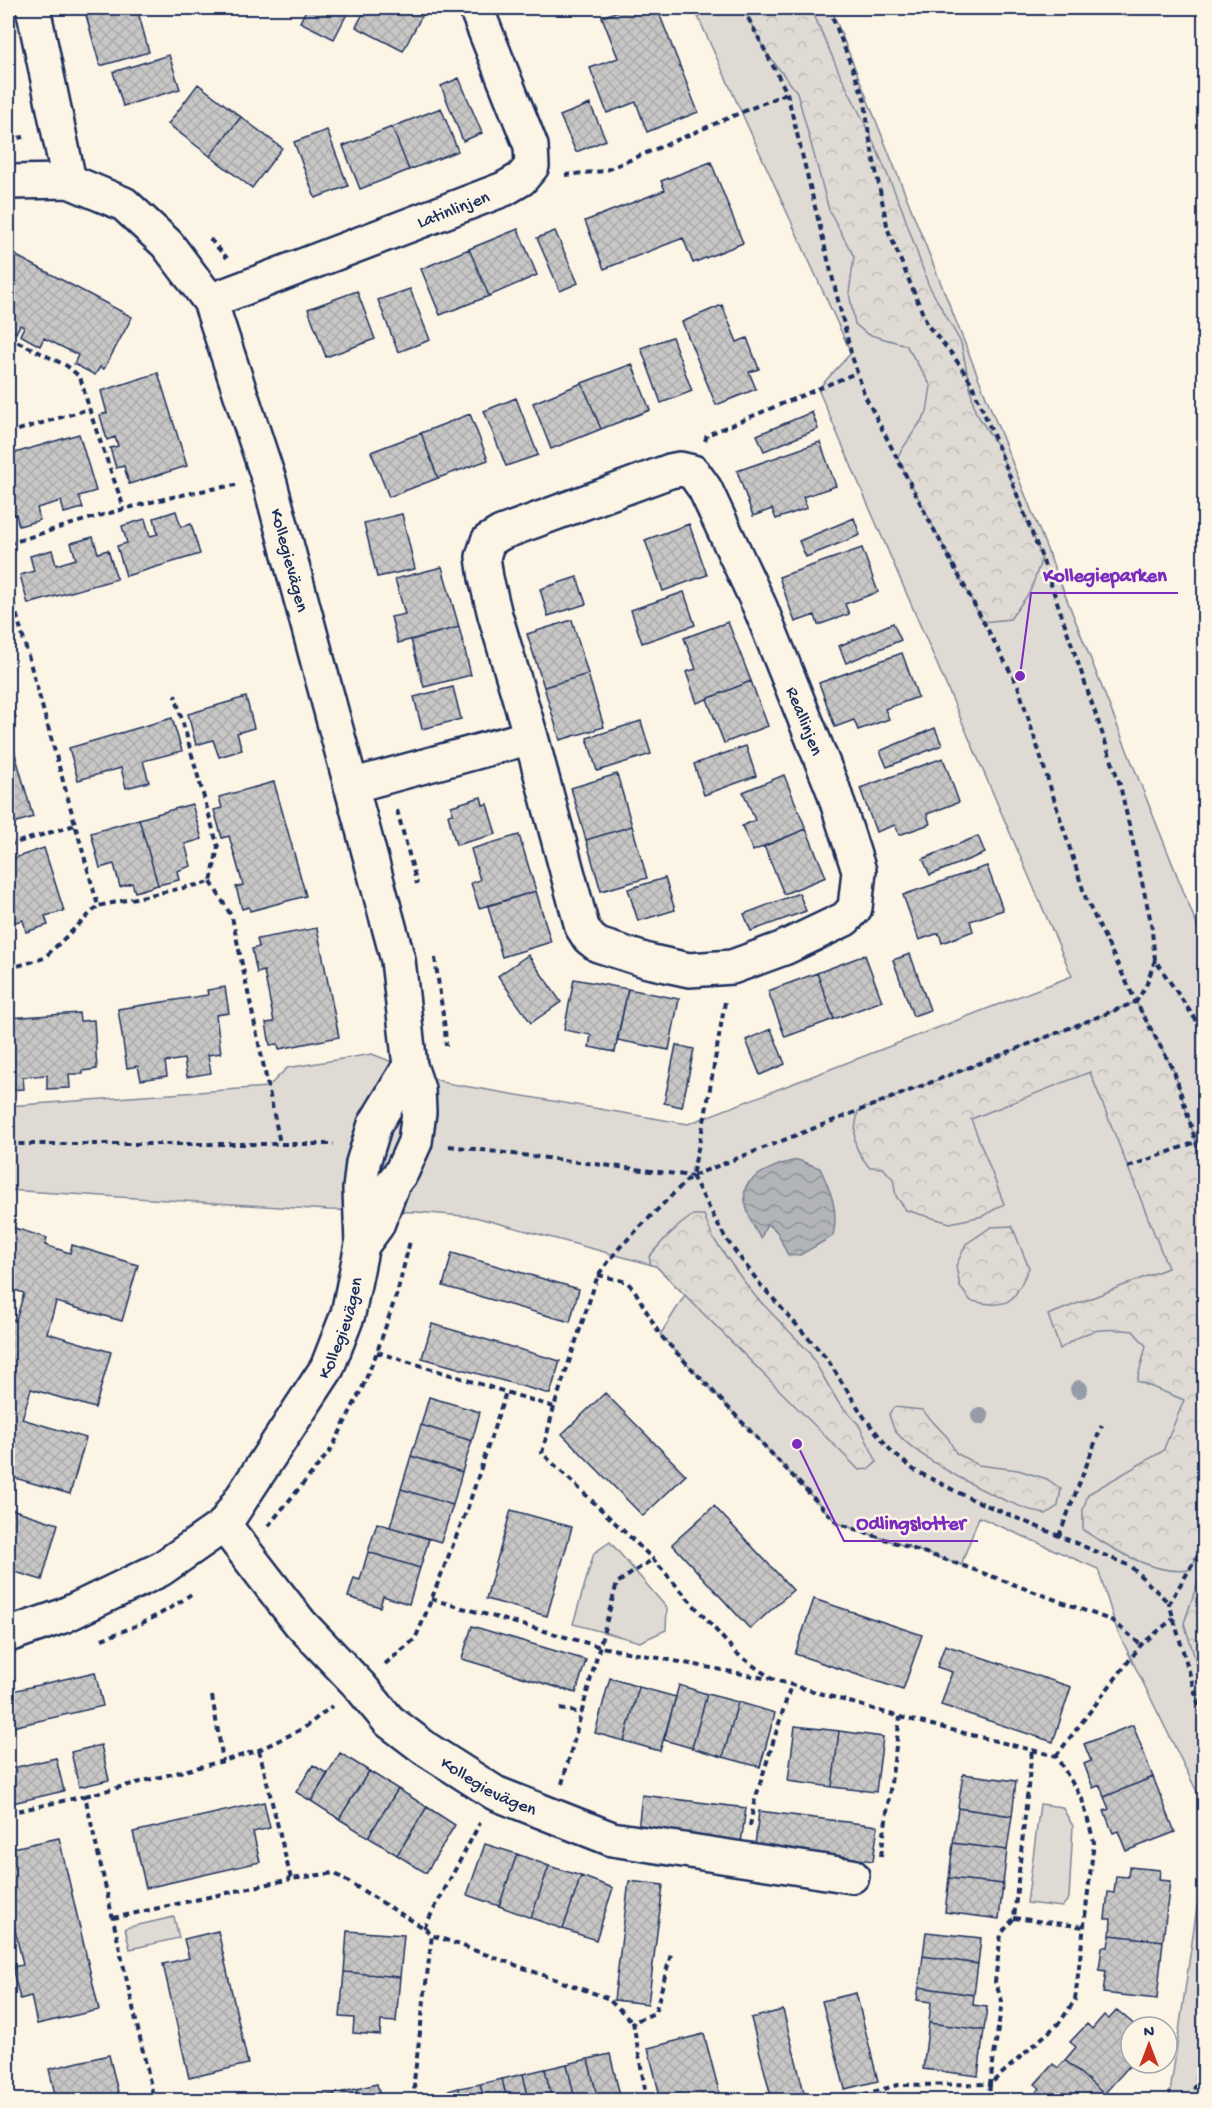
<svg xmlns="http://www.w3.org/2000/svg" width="1212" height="2108" viewBox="0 0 1212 2108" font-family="'Gochi Hand',sans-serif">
	<defs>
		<pattern id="forest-crowns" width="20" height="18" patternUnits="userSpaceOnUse" patternTransform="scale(1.5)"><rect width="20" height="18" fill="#dfdbd4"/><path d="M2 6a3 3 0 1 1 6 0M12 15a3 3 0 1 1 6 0" fill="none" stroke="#bfbcb8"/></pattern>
		<pattern id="water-waves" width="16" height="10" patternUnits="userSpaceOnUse" patternTransform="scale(1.5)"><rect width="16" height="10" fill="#b2b4b8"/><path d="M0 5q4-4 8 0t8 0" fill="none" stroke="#909399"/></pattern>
		<pattern id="building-cross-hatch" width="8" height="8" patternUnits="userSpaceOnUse" patternTransform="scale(1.5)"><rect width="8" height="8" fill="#c8c7c6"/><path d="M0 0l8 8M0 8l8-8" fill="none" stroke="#ababac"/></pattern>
	</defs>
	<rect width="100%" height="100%" fill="#fcf5e5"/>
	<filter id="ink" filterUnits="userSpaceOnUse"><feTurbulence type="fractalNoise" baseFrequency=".0167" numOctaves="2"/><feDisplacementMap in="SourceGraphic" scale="12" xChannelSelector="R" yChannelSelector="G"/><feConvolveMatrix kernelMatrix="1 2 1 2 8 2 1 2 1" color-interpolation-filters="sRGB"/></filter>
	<g filter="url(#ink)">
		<path fill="#dfdbd4" stroke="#7d8599" stroke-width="1.5" d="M694 8H831L1204 943V1806L1117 1630 1098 1569 979 1517 961 1565 837 1523 660 1335 685 1295 656 1266 475 1217 417 1212 329 1210 8 1190V1106L268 1087 287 1068 372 1054 446 1083 688 1124 1072 976 818 389 851 353Z
			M610 1542 667 1608 666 1630 640 1642 573 1624 594 1553Z
			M1040 1804 1062 1807 1073 1826 1069 1898 1062 1907 1027 1903Z
			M1204 1859V2100H1169Z
			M174 1917 179 1938 130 1949 125 1928Z"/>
		<path fill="url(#forest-crowns)" stroke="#7d8599" stroke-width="1.5" d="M743 8H811L839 72 871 136 902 209 928 284 961 343 975 411 999 449 1042 558 1030 592 1010 619 983 622 897 457 927 412 931 386 906 345 867 334 855 324 849 293 854 257 829 210 797 92 765 51Z
			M1136 1002 1174 1071 1204 1168V1546L1189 1570C1155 1576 1111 1548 1083 1530V1510L1088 1494 1163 1451 1184 1400 1137 1381 1146 1346 1133 1331C1099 1327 1088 1329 1060 1349L1048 1315 1168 1268 1090 1072 971 1119 1004 1204 983 1216 950 1223 919 1214 906 1210 896 1196 893 1179 883 1168 869 1167C851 1145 853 1139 858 1111Z
			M693 1215H704L713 1238 737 1272 755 1296 809 1352 838 1402 859 1425 877 1462 869 1469 859 1470 656 1266 651 1265 649 1257C663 1240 675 1227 693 1215Z
			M1012 1226 1029 1268C1012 1303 1012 1309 971 1301L960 1287 956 1266 966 1244 991 1227Z
			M894 1407 922 1410 948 1438 956 1453 978 1465 1018 1470 1047 1479 1061 1489 1058 1506 1046 1514C1010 1508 919 1460 896 1432 892 1427 891 1420 889 1414Z
			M1204 1564V1675L1199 1671 1184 1623Z"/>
		<path fill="url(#water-waves)" stroke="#767f94" stroke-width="1.5" d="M798 1160 820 1168C831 1192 839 1210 833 1236L800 1255 789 1256C780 1244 782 1231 767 1224L761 1238C753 1229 739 1197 747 1185 756 1172 784 1162 798 1160Z"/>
		<path fill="url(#building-cross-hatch)" stroke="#1b2f5e" stroke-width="1.5" d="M84 8H113L86 15Z
			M113 8H137L149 52 100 66 86 15Z
			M307 8H350L334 39 300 22Z
			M366 8H426L403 51 356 27Z
			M626 8H657L698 112 647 132 636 102 607 113 590 68 618 58 602 17Z
			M169 55 180 89 123 106 113 72Z
			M459 78 482 133 463 141 441 86Z
			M198 84 241 117 210 156 168 124Z
			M590 104 606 140 576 152 560 116Z
			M441 108 458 151 409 170 392 127Z
			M241 117 282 148 252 188 210 156Z
			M392 127 409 170 360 189 343 146Z
			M327 130 348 186 315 198 294 142Z
			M711 162 743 243 693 263 683 238 604 269 585 221 665 190 661 181Z
			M518 229 537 275 489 296 469 249Z
			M555 231 578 283 560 291 537 238Z
			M469 249 489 296 440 315 421 269Z
			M9 252 132 317 104 369 100 367 95 375 74 364 78 355 44 338 40 346 20 335 24 327 20 325 16 333 8 329Z
			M410 289 430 340 398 352 378 300Z
			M357 291 375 339 326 357 308 309Z
			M722 305 737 342 747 338 759 369 749 372 756 389 716 405 682 322Z
			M672 337 692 391 661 403 641 348Z
			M632 364 650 410 601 429 582 383Z
			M158 373 187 466 129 484 124 466 116 468 110 448 118 446 115 437 107 440 100 415 107 413 101 391Z
			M582 383 601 429 551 449 533 403Z
			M516 398 538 455 506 466 484 411Z
			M812 412 818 429 764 451 757 435Z
			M470 414 488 460 438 478 421 433Z
			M421 433 438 478 389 497 371 452Z
			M79 434 96 491 79 496 83 508 64 513 61 501 37 508 40 520 19 526 16 514 8 517V455Z
			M820 442 836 486 803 497 807 508 776 519 772 509 753 516 737 471Z
			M176 511 181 527 191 524 200 554 126 576 117 546 127 543 122 526 145 519 150 536 158 534 154 518Z
			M402 514 415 569 377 577 364 523Z
			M854 518 860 535 806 557 799 541Z
			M689 524 707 575 663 591 645 540Z
			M93 537 98 553 108 550 117 579 28 604 20 575 34 571 30 556 52 550 56 565 76 559 71 543Z
			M862 548 878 592 845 604 849 614 818 625 815 615 795 622 779 577Z
			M442 567 459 627 398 643 391 617 405 614 395 579Z
			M577 577 586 604 548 616 540 589Z
			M684 592 695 625 642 643 631 610Z
			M572 620 588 674 544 687 527 634Z
			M728 622 751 681 697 703 686 672 696 669 684 638Z
			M893 623 901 640 846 663 839 646Z
			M459 627 471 675 424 687 411 640Z
			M902 653 918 697 885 709 889 719 858 730 854 720 835 727 819 683Z
			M588 674 604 727 560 740 544 687Z
			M751 681 768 726 724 743 707 699Z
			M453 687 461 719 422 729 414 697Z
			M8 688 16 718 8 721Z
			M246 697 254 728 237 733 242 750 219 757 213 740 196 745 188 714Z
			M172 718 182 751 143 761 149 782 126 788 121 768 78 780 69 748Z
			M641 721 651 754 597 771 587 738Z
			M935 728 942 745 887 767 880 751Z
			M8 729 33 817 8 825Z
			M746 746 756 776 704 795 694 764Z
			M943 758 959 802 927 814 930 824 899 835 895 825 876 832 860 788Z
			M617 774 632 826 586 840 571 788Z
			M784 775 806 829 753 851 742 826 755 820 743 792Z
			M274 782 306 896 250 911 249 907 242 909 236 887 243 885 229 836 222 838 214 810 222 808 219 797Z
			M481 797 483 805 487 804 496 834 456 845 448 815 453 814 451 806Z
			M192 804 202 839 185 844 191 866 177 871 179 880 158 885 139 819Z
			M139 819 158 885 135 892 132 883 120 887 114 864 100 868 91 833Z
			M632 826 647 878 601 891 586 840Z
			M806 829 826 877 784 894 764 846Z
			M519 835 536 891 479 908 471 883 480 880 471 849Z
			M978 836 985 853 930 875 923 859Z
			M44 848 64 911 45 916 48 925 26 932 23 920 8 924V860Z
			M987 866 1003 910 970 921 973 931 942 943 939 933 919 940 903 895Z
			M665 878 675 910 638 921 628 889Z
			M536 891 551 942 502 957 488 906Z
			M799 893 806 911 751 931 744 914Z
			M317 928 339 1037 279 1049 278 1044 270 1045 266 1023 274 1022 264 971 257 973 252 949 259 947 257 939Z
			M910 954 930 1010 913 1016 893 960Z
			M528 955 561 1002 531 1023 498 976Z
			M865 955 882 1001 834 1019 817 973Z
			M817 973 834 1019 785 1037 768 991Z
			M574 979 628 989 615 1052 589 1047 591 1035 564 1030Z
			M225 987 229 1013 216 1015 221 1053 208 1055 211 1073 187 1077 184 1059 165 1062 167 1076 141 1080 138 1066 127 1068 118 1009 208 995 207 990Z
			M628 989 679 999 669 1050 617 1040Z
			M79 1013 80 1021 94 1020 97 1069 83 1071V1074H69L70 1088 47 1089V1075L23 1077 24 1089 8 1090V1018Z
			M771 1029 785 1064 760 1075 746 1040Z
			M676 1045 694 1049 682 1107 664 1103Z
			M8 1226 47 1238 45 1245 70 1253 72 1245 138 1265 122 1321 56 1302 47 1333 111 1352 95 1408 31 1389 22 1419 86 1438 70 1494 8 1476V1318L16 1320 24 1293 8 1288Z
			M452 1253 579 1289 570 1322 443 1286Z
			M432 1324 560 1361 550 1394 422 1358Z
			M605 1393 686 1475 643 1516 562 1434Z
			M429 1397 480 1412 472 1441 421 1425Z
			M421 1425 472 1441 462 1472 411 1456Z
			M411 1456 462 1472 453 1505 401 1489Z
			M401 1489 453 1505 441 1542 390 1527Z
			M714 1506 793 1590 750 1629 672 1544Z
			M8 1508 58 1524 42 1580 8 1570Z
			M511 1510 572 1527 547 1616 486 1599Z
			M377 1523 429 1539 420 1568 368 1552Z
			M368 1552 420 1568 409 1604 383 1596 380 1607 348 1597 354 1578 360 1580Z
			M814 1599 922 1635 903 1690 795 1654Z
			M472 1626 586 1660 576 1693 462 1659Z
			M945 1645 1071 1687 1053 1742 941 1705 952 1672 937 1667Z
			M95 1672 103 1706 8 1728V1692Z
			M610 1678 639 1687 624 1741 595 1733Z
			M679 1685 707 1694 692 1748 664 1740Z
			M639 1687 676 1697 660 1751 624 1741Z
			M707 1694 738 1702 723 1757 692 1748Z
			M738 1702 775 1713 760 1767 723 1757Z
			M1133 1725 1153 1777 1104 1797 1100 1785 1093 1788 1084 1764 1091 1761 1084 1744Z
			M795 1726 839 1731 832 1787 788 1781Z
			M839 1731 883 1737 876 1792 832 1787Z
			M101 1745 109 1780 79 1787 71 1752Z
			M340 1753 369 1771 339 1819 311 1801Z
			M56 1758 64 1791 8 1804V1769Z
			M313 1765 328 1774 311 1801 296 1792Z
			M369 1771 398 1789 368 1837 339 1819Z
			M963 1774 1016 1781 1012 1816 958 1808Z
			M1153 1777 1175 1832 1126 1851 1118 1831 1113 1833 1104 1811 1109 1809 1104 1797Z
			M398 1789 427 1807 397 1855 368 1837Z
			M642 1795 746 1808 741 1843 638 1830Z
			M264 1802 270 1828 253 1832 260 1862 146 1888 133 1832Z
			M427 1807 455 1825 426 1873 397 1855Z
			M958 1808 1012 1816 1007 1850 953 1843Z
			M759 1811 878 1826 873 1861 755 1846Z
			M59 1838 99 2010 37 2024 31 1996 20 1999 12 1967 23 1965 11 1912 8 1913V1849Z
			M953 1843 1007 1850 1003 1884 949 1878Z
			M485 1844 517 1854 499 1906 467 1895Z
			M517 1854 549 1866 531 1918 499 1906Z
			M549 1866 581 1876 563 1929 531 1918Z
			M1129 1867 1160 1870 1159 1880 1170 1881 1163 1941 1110 1935 1111 1919H1105L1108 1892 1114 1893 1116 1876 1128 1877Z
			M581 1876 613 1888 596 1940 563 1929Z
			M949 1878 1003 1884 999 1919 945 1912Z
			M629 1881 663 1885 648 2004 614 2000Z
			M218 1931 248 2064 189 2078 163 1964 189 1958 184 1939Z
			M347 1931 404 1935 400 1977 344 1972Z
			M926 1932 981 1938 978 1964 923 1956Z
			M1110 1935 1163 1941 1157 1999 1103 1993 1106 1971 1099 1970 1102 1947H1108Z
			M923 1956 978 1964 974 1995 919 1987Z
			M344 1972 400 1977 396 2022 381 2021 380 2035 353 2033 354 2018 340 2017Z
			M919 1987 974 1995 973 2005 987 2007 984 2030 929 2023 931 2002 917 2000Z
			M856 1993 878 2081 845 2089 822 2001Z
			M783 2010 806 2100H772L751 2018Z
			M1117 2010 1137 2027H1131L1132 2063 1104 2094 1065 2060 1076 2047 1070 2042 1087 2024 1092 2029 1104 2015 1109 2019Z
			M929 2023 984 2030 978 2076 923 2069Z
			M704 2034 720 2095 700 2100H661L648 2048Z
			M610 2054 621 2100H598L588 2059Z
			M109 2055 120 2100H44L56 2098 49 2069Z
			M588 2059 598 2100H575L567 2064Z
			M1065 2060 1104 2094 1099 2100H1029L1040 2088 1035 2084 1053 2064 1058 2068Z
			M567 2064 575 2100H552L545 2069Z
			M545 2069 552 2100H529L523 2074Z
			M523 2074 529 2100H507L502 2079Z
			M502 2079 507 2100H484L480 2084Z
			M377 2084 381 2100H359L356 2089Z
			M480 2084 484 2100H461L459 2088Z
			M459 2088 461 2100H438L437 2094Z
			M356 2089 359 2100H336L334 2094Z
			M334 2094 336 2100H313V2098Z"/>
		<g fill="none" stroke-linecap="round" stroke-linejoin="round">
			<g stroke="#1b2f5e" stroke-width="38">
				<g id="minor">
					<path d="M33 8 69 181"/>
					<path id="s1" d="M8 182 69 181 124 204 167 244 210 301 269 480 398 960 410 1066 418 1089 419 1112 415 1142 402 1171 393 1183 377 1225 362 1245"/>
					<path id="s2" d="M210 301 504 189 521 179 532 166 531 146 476 8"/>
					<path id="s3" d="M351 786 531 737 495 615 486 578 483 557 488 541 501 533 670 471 680 469 693 472 705 489 760 607 833 789 859 871 855 908 845 919 784 948 732 967 689 970 648 961 598 945 589 938 582 927 531 737"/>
					<path id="s4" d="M224 1525 300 1623 359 1685 389 1721 426 1749 495 1793 612 1839 852 1876"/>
					<path id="s5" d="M8 1635 63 1616 161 1569 224 1525 327 1368 348 1314 362 1245 360 1189 363 1163 375 1124 410 1066"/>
				</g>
			</g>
			<path stroke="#1b2f5e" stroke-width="4" stroke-dasharray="6 4.5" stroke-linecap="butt" d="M829 8 865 101 869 136 888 230 928 326 952 354 971 382 999 449 1042 558 1120 785 1151 922 1155 960 1204 1032
				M8 139 24 137
				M565 175 604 171 787 93
				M210 239 227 258
				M8 337 67 366 80 377 92 418 124 508
				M8 433 89 409
				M705 441 707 435 856 373
				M8 544C83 520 157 497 236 485
				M8 584 98 906 211 882 218 847 175 695
				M397 810 417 884
				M8 845 75 825
				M211 882 232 917 280 1143
				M435 958 445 1029 446 1046
				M1155 960 1146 986 1136 1002 1174 1071 1204 1168
				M8 969 44 958 98 906
				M725 1002 705 1117 692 1176 1136 1002 1086 899 1018 686 931 524 864 394 851 353 787 93 743 8
				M8 1144H334
				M449 1146 692 1176
				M1128 1167 1196 1142
				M692 1176 726 1239 760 1284 827 1359 864 1417 892 1452 914 1470 967 1497 1130 1566 1169 1603
				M598 1275 627 1282 635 1291 660 1335 837 1523 961 1565 1113 1621 1141 1645
				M377 1352 554 1407 598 1275 620 1247 691 1176
				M554 1407 542 1453 653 1559 736 1653 772 1679 900 1717 1056 1756 1082 1799 1094 1842 1075 2000 1060 2022 990 2084 989 2100
				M268 1526 331 1450 363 1386 377 1352 398 1290 410 1241
				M1059 1536 1102 1425
				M1204 1546 1169 1603 1204 1723
				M431 1599 601 1647 769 1679
				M102 1639C133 1628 165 1614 191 1594
				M385 1664 415 1639 422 1623 468 1507 506 1392
				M212 1696 223 1761
				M560 1709 582 1713
				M259 1750 291 1879 334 1873 424 1928 432 1935 607 1998 633 2022
				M1056 1756 1141 1645 1174 1618
				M562 1784 617 1583 653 1559
				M85 1796 223 1761 259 1750 304 1728 332 1706
				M8 1813 85 1796 154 2100
				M750 1826 754 1803 791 1685
				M881 1856 900 1717
				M113 1918 291 1879
				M1014 1918 1085 1927
				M424 1928 480 1823
				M415 2100 414 2081 432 1935
				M647 2100 633 2022 655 2013 671 1954
				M843 2100 898 2085 990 2084 1002 2001 995 1982 1001 1934 1014 1918 1032 1750
				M1193 2100 1204 2024"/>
			<use href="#minor" stroke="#fcf5e5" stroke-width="33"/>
		</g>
		<g fill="#969ba8">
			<circle cx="1079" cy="1389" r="9"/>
			<circle cx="980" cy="1416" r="9"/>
		</g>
	</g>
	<g text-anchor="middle" stroke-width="5" stroke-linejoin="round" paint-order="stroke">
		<g font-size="18" fill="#1b2f5e" stroke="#fcf5e5">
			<text dy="6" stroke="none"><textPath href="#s2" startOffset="260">Latinlinjen</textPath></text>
			<text dy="6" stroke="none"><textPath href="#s1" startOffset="522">Kollegievägen</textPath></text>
			<text dy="6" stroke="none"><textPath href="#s3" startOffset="882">Reallinjen</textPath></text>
			<text dy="6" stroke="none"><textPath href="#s5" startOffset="474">Kollegievägen</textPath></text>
			<text dy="6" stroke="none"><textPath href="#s4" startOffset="376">Kollegievägen</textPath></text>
		</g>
	</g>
	<path fill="none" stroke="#7b2cbf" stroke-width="2" d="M1020 676L1031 593H1178M797 1444L844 1541H978"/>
	<g fill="#7b2cbf" stroke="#fcf5e5" stroke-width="2">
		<circle cx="1020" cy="676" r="6"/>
		<circle cx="797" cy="1444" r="6"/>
	</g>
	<g font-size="20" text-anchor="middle" font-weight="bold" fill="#7b2cbf" stroke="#fcf5e5" stroke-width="5" stroke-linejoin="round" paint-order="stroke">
		<text x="1105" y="581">Kollegieparken</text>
		<text x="911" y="1529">Odlingslotter</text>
	</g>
	<rect width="1212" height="2108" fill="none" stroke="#fcf5e5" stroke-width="30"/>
	<rect x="15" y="15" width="1182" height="2078" fill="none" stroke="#1b2f5e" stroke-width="2" filter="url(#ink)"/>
	<g transform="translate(1149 2045)"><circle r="28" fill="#fcf5e5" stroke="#a2a6af" stroke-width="1.5"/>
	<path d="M0-4.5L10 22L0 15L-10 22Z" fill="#c8321e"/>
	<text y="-9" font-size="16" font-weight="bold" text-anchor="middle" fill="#1b2f5e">N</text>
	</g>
</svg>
